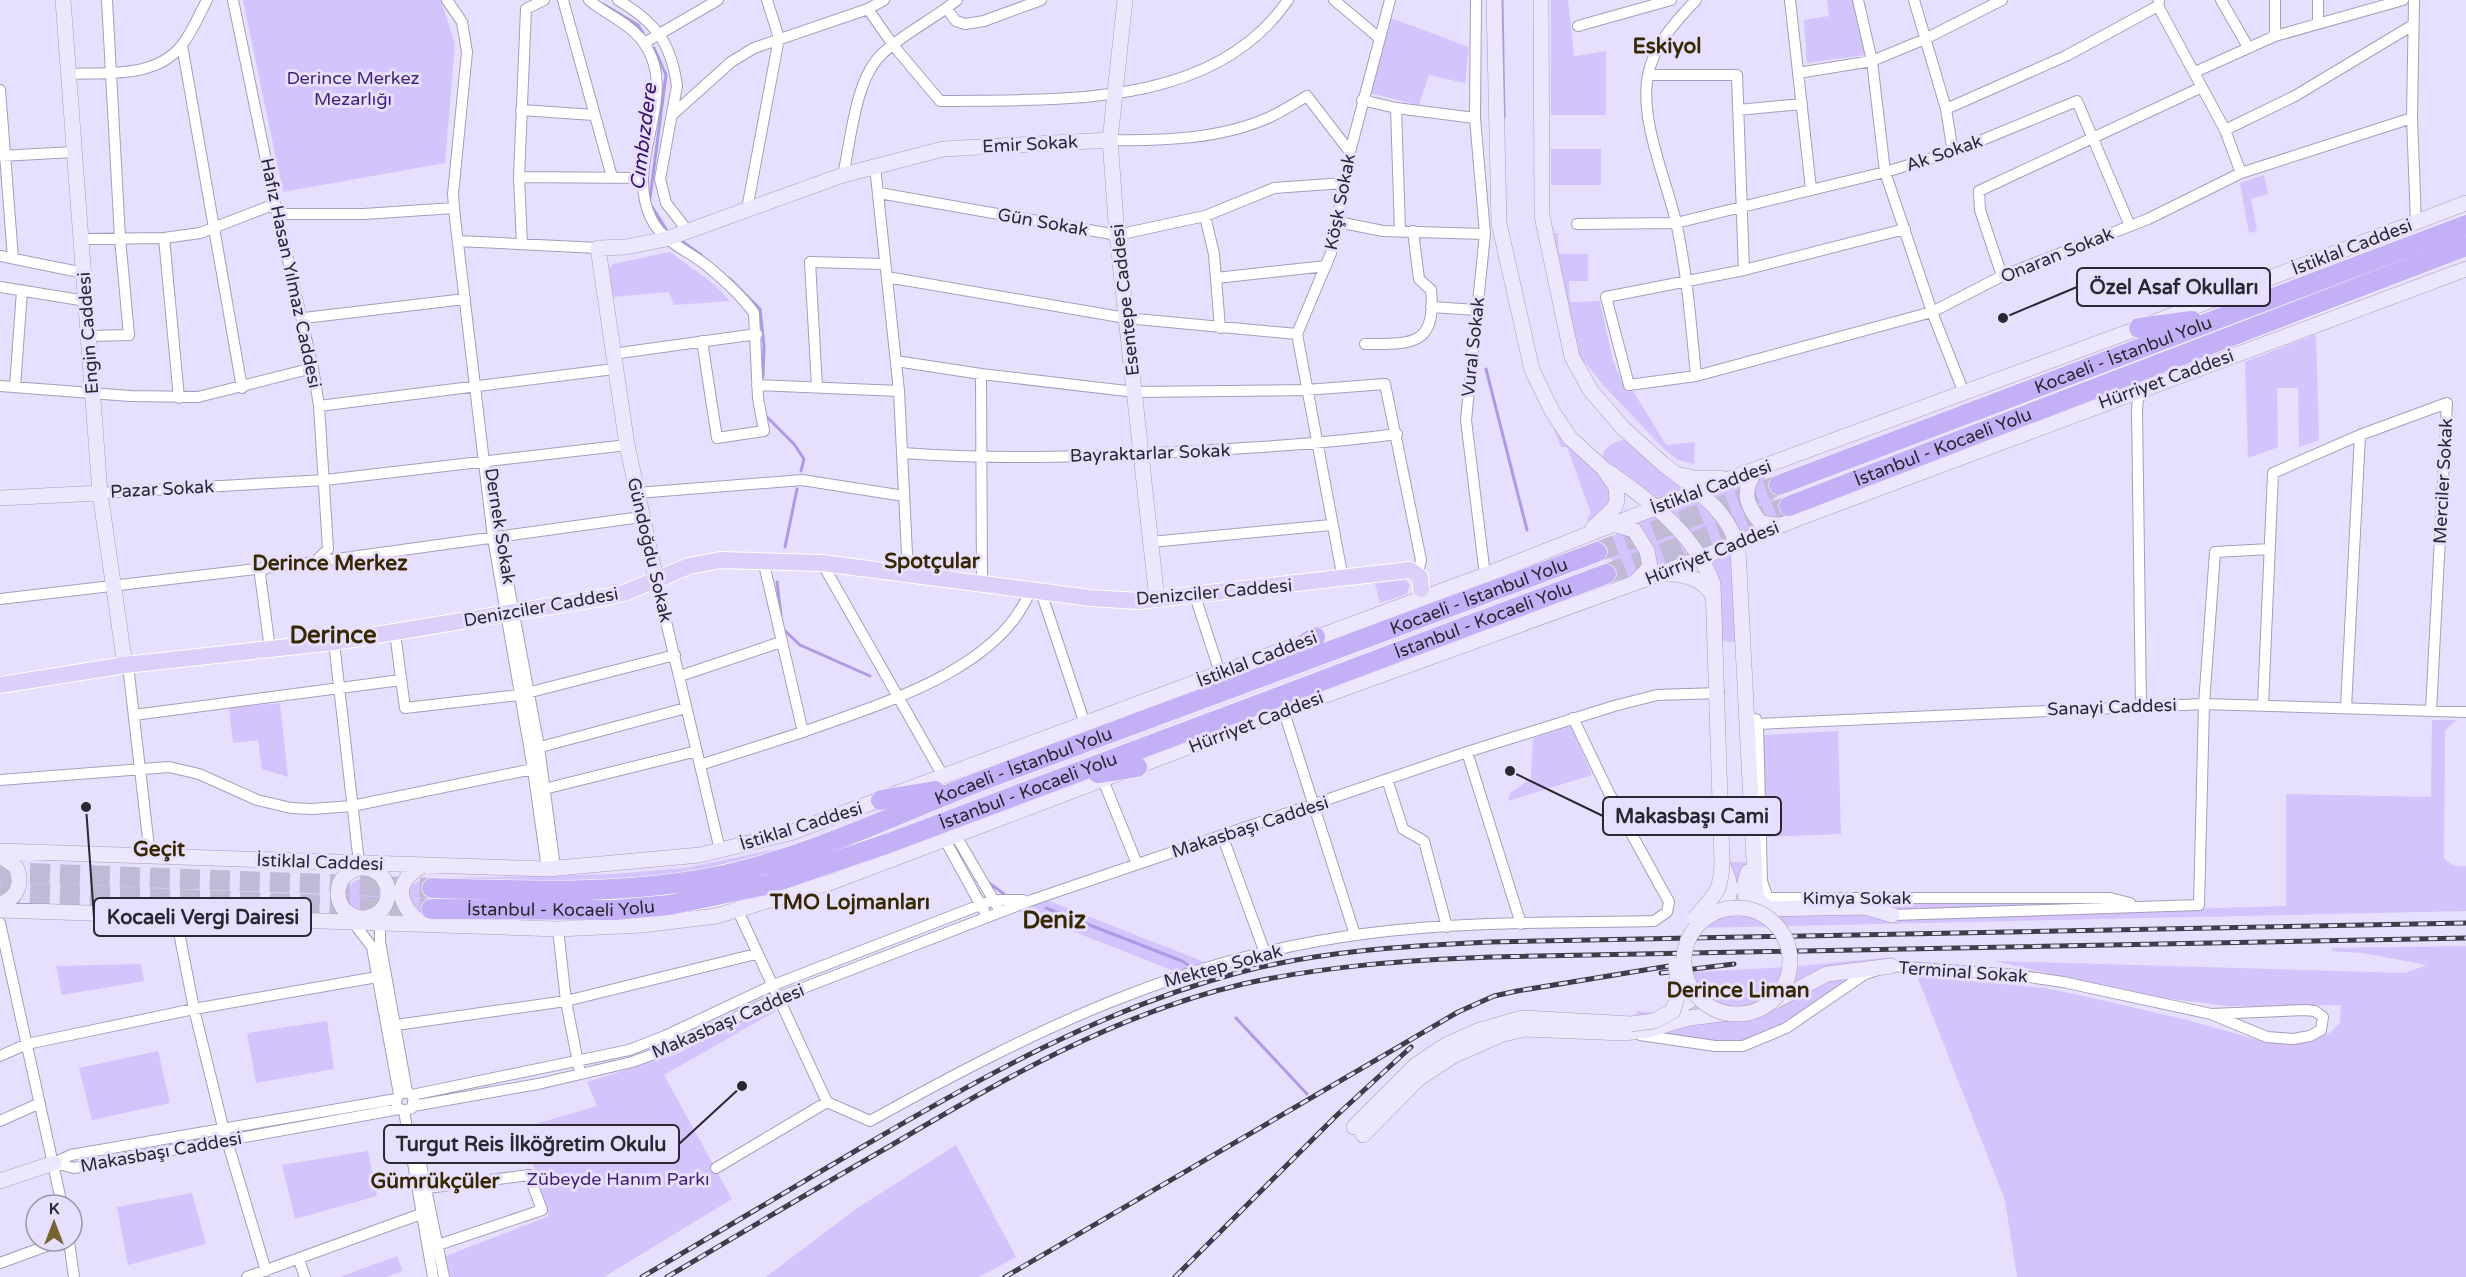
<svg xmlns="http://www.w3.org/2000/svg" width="2466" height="1277" viewBox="0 0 2466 1277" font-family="'Varela Round',sans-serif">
	<rect width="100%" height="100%" fill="#e7dffe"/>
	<path fill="#d3c4fd" d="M243 0H441L455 44 445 163 283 192Z
		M1551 0H1568L1574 56 1606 51V115H1551Z
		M1827 0H1853L1865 55 1807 63 1804 20 1829 16Z
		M1391 18 1469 47 1465 83 1429 75 1419 105 1369 93Z
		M1551 149H1601V185H1551Z
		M2264 175 2268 194 2251 199 2257 231 2249 233 2240 183Z
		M1552 233H1558L1559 254H1588V281H1569L1570 302 1600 301 1613 361 1626 391H1633L1666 445 1695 442 1694 464 1678 460 1664 449 1605 387 1578 354Z
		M670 252 715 285 730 301 674 305 669 292 613 297 609 269 613 264Z
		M2316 334 2319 440 2299 447 2298 388H2277L2278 447 2248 458 2245 362Z
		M1547 411 1601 470 1613 497 1590 525 1587 519 1591 513 1567 447H1561Z
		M1623 440 1627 442 1687 490 1658 502 1603 458C1602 448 1614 442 1623 440Z
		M1764 476 1782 517 1772 520 1762 518C1752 504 1745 484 1764 476Z
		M1745 478 1766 527 1738 539 1705 492Z
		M1688 500 1702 502 1725 532 1723 544 1708 549 1699 547 1671 512V508Z
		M1657 511 1694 556 1650 574 1626 523Z
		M1620 533C1637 536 1640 550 1643 565L1636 575 1620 581 1604 539Z
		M1732 548 1736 642 1722 641 1706 558Z
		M1405 579 1410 586 1407 594 1380 603 1374 580Z
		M280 703 288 777 262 769 258 740 233 743 229 708Z
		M2432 720H2456L2445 731 2444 859 2455 866H2466V911L1695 928 1717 912 1722 862H1751L1755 899 1862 908 1893 918 2286 906V794L2431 797Z
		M1571 726 1592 775 1508 801 1510 793 1531 779 1533 738Z
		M1838 731 1841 834 1767 837 1762 735Z
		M807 843C742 863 678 878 610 881 551 885 491 880 432 879L430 918 420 917 407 902 410 886 423 879 613 874 685 868Z
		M347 895a16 16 0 1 1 32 0a16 16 0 1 1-32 0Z
		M1044 899 1212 965 1182 974 1016 909Z
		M2110 901 2124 905 1893 911 1865 903Z
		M2466 946V1277H2017L2005 1200 1917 976 2045 988 2079 995 2187 1020 2269 1043 2292 1044 2313 1040 2331 1032 2340 1023 2341 1005 2228 1006 2148 996 1994 961 2405 973 2427 965 2363 953 2332 951V948Z
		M1893 957 1891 966 1882 968 1786 1028 1743 1046 1624 1033 1638 1011 1655 1013 1670 1009 1674 973 1790 967Z
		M141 964 144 981 62 995 56 966Z
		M773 1008 776 1011 664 1075 732 1199 604 1277H450L446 1256 549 1216 522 1128 597 1106 587 1082 674 1055 766 1009Z
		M327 1021 334 1069 256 1083 247 1033Z
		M158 1051 170 1103 92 1120 79 1068Z
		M956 1145 1016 1257 979 1277H766L856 1209Z
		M368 1151 377 1196 295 1219 282 1165Z
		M192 1193 206 1244 128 1265 117 1207Z
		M397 1256 403 1271 386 1277H340Z"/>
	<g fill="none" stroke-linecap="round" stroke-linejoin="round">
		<path stroke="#ae99e5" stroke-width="3" d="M1502 0 1504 117
			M603 4 638 25 643 33
			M650 198 666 75 654 48
			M652 207 666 229
			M683 242 701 255
			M729 278 760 309 764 346 763 377
			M1486 369 1527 530
			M766 416 794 444 804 459 801 471
			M785 547 797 489
			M777 582 781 616
			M783 629 800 645 870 676
			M989 883 1004 894
			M1046 908 1182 961 1194 969
			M1236 1018 1307 1094"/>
		<path stroke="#c1bad5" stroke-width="20" stroke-dasharray="20 10" stroke-linecap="butt" d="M1597 552 1779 485
			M1606 574 1789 506
			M0 872 432 888
			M0 892 431 909"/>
		<g stroke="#a59ebb" stroke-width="12">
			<path id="street" d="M447 0 462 22 467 52 453 194 455 218 493 538 533 769 547 869
				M563 0 612 177
				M589 0C605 14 626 21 640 38 685 92 622 159 651 218 661 241 687 250 706 265 723 279 741 295 754 313L758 398 764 431 717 438 702 341
				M618 0C655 22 671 42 677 86L660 179 666 203 687 230
				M1334 0 1378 37
				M1476 0 1475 118 1485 234 1466 420 1485 575
				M1790 0 1811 189
				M1858 0 1872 61 1885 172 1932 312 1964 393
				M1914 0 1946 109 1953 152
				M2221 0 2248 47
				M2275 0V36
				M2414 0 2412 118 2416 222
				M2159 1 2158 6 2225 130 2241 173
				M868 9 893 45 940 101C1057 99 1213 110 1288 0
				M947 9 956 21 965 24 984 21 1041 0
				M2318 22V0
				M1578 26 1671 0
				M644 43 718 0
				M182 45 242 388
				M2195 72 2275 36 2403 0
				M1798 73 1872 61 1925 39 2002 0
				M67 74C105 72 156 79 182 45 192 32 199 15 207 0
				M1648 75H1737L1744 270
				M0 90 13 258
				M1362 100 1396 108 1475 118
				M1396 108 1400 231
				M1946 109 2066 56 2158 6
				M521 110 594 115
				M1738 110 1802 104
				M672 115 731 62 754 48 868 9 884 0
				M2225 130 2295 96 2413 25
				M1110 140C1163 141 1222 139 1270 117 1283 111 1295 103 1307 96L1350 152
				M1 156 73 152
				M875 166 899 391 908 574
				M843 175C851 140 855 79 882 54 904 33 934 19 957 0
				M519 177 642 178
				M879 193 1117 235 1205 216 1274 188 1344 183
				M747 209 779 38 767 0
				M278 214H364L454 208
				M1205 216 1214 254 1220 328
				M1338 222 1383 231 1485 234
				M1577 224 1676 223 1885 172 1953 152 2077 101 2130 226
				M1905 229 1744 270 1606 297 1629 385 1696 376 1932 312 2002 276 2148 219 2241 173 2412 118
				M164 238 179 398
				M82 239 164 238 200 233 275 204
				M458 241 598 248
				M522 244 519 177 526 9 544 0
				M0 256 84 273
				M2002 276 1980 210 1979 191 2202 87
				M887 277 1126 318 1297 334
				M1216 278 1326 266
				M0 287 86 301
				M1431 307 1477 310
				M304 318 465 299
				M89 336 129 335 120 238 107 0
				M1365 344C1410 344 1437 347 1431 290L1419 279 1413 231
				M612 354 757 334
				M896 361 981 374 1135 392 1306 390 1385 384 1421 560 1418 573
				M981 374 982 585
				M1696 376C1691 324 1687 272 1676 222 1666 179 1639 119 1648 75 1654 45 1675 22 1696 0
				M757 385 899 391
				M0 386 130 396 198 397 313 368
				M15 387 22 291
				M817 387 810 262 884 264
				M319 406 614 369
				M903 453C994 460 1082 457 1173 452 1248 448 1322 444 1397 434
				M100 493 325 480 627 445
				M637 493 802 480 904 496
				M1151 542 1331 525
				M501 545 539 747 555 868
				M315 562 641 517
				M822 563 943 776
				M264 567 260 575 270 649
				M656 579 720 850
				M1343 579 1297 334 1331 253 1350 152 1390 0
				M1041 592 1085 724
				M1195 596 1220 673
				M0 599 315 562 328 549 319 406 313 368 275 204 233 0
				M395 633 405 708 519 695 675 655
				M334 642 359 863
				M125 665 129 674 150 856
				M680 676 781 642
				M2263 705 2273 473 2360 435 2447 403 2431 711
				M2141 706 2137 409 2138 399 2147 389
				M2346 708 2360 435
				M1284 712 1355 935
				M134 715 401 680
				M1756 719 1758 724 1762 881 1767 896 1773 898H2110L2130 903
				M1758 724 2204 704 2466 712
				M803 732C877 705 999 671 1030 591
				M533 749 686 708
				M1467 752 1521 924
				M700 765 803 732 763 560
				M1387 779 1403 829 1424 841 1447 927
				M0 780 169 767 199 774 257 800 291 808 312 809 352 806 533 769
				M1103 780 1137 864
				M540 790 697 751
				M1222 835 1265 953
				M956 836 997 906
				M945 840 984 911
				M1892 915 2199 905 2204 704 2215 552 2270 549
				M176 917 194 1009 223 1127 266 1271
				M353 922 372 947 399 1094
				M0 923 62 1205
				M380 923V942L407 1092
				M558 929 566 1001 579 1068
				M396 1025 566 1001 756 954
				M1640 1035 1715 1046H1743L1786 1028 1865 974 1891 966 2016 975 2063 982 2211 1014 2267 1037 2293 1039 2310 1036 2321 1030 2323 1017 2315 1011 2305 1010 2211 1014
				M0 1056 27 1044 194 1009 377 977
				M412 1095 629 1050 665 1036 771 986 993 900H1023
				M827 1102 870 1121C1030 1032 1179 958 1363 934 1459 921 1557 923 1654 921L1667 912 1669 902 1609 793 1573 718
				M413 1106 538 1084 632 1062 671 1048 777 998 1032 900 1467 752 1614 706 1657 695 1719 693
				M404 1111 412 1108 414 1097 407 1092 399 1094 396 1101 397 1107 404 1111 433 1277
				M0 1121 40 1103
				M414 1130 444 1277
				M54 1163 74 1168 399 1109
				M54 1163 71 1155 396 1099
				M716 1168 827 1102 738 911
				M427 1188 529 1175 542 1210 438 1245
				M69 1241 74 1277
				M299 1260 305 1277
				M0 1263 60 1241
				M247 1277 421 1214"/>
		</g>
		<g stroke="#a59ebb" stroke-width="16">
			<path id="secondary" d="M63 0 100 493 125 665
				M1125 0 1110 140 1117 235 1157 600
				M1494 0 1499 223 1532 370 1552 411 1570 438 1604 469 1616 487 1617 501 1614 508 1593 528
				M1541 0 1542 216 1572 357 1591 391 1624 429 1663 464 1676 474 1695 478H1721
				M1757 469C1742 490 1744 503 1761 523L1778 525
				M1609 472C1652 503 1694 533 1713 584L1722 862C1730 884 1737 894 1717 912
				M1676 474C1702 494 1731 515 1738 550L1756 898 1769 909 1865 907 1892 915
				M0 498 100 493
				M1612 524 1634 530 1647 551 1650 567 1636 581
				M1665 574C1684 573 1704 579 1713 596
				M656 579 627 445 598 248 626 247 666 239 843 175 943 149 1110 140
				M0 851 547 869 700 855 790 833 1485 575 1713 485 2139 328 2466 203
				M0 855 16 867C23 883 18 898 0 904
				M338 893a25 25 0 1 1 50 0a25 25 0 1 1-50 0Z
				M1748 872C1742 889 1743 897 1755 911
				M0 910 558 929 642 925 716 916 832 882 1312 700 1665 572 1799 518 2466 269
				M422 924C397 904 392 882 424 865
				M1762 1008 1827 974 1891 966
				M1673 1011 1689 1001 1690 985
				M1354 1127 1416 1065 1446 1045 1477 1031 1522 1018 1631 1024
				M1363 1135 1418 1079 1453 1056 1503 1034 1526 1029 1624 1033 1648 1030 1689 1018 1729 1013
				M0 1181 54 1163"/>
		</g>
		<g stroke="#fff" stroke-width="18">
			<path id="primary" d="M0 685 125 665 334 642 606 597 624 593 689 566 720 560 822 563 1091 598 1138 601 1410 570 1420 577 1421 589"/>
		</g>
		<g stroke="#fff" stroke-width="21">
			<g id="highway">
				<path d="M2139 328 2192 321"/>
				<path id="s1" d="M1779 485 2466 225"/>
				<path id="s2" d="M1789 506 2466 246"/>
				<path d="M1269 666 1315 637"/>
				<path d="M1098 773 1137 767"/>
				<path d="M881 800 935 791"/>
				<path id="s3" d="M432 888C527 891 620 895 714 877 813 857 903 810 997 775 1197 701 1397 627 1597 552"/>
				<path id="s4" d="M431 909 615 910 669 905 766 885 889 843 1606 574"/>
			</g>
		</g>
		<use href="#street" stroke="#fff" stroke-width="10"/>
		<use href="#secondary" stroke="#ede7fd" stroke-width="15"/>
		<use href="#primary" stroke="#dcd0fa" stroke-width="16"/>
		<use href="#highway" stroke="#c4b0f7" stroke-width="20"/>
		<g stroke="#403c4a" stroke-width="5">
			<path id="rail" d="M1661 973 1734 964
				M642 1277C715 1234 789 1190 862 1147 983 1076 1101 1010 1237 973 1319 951 1405 946 1490 942L2466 923
				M667 1277C741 1233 815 1189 890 1146 1001 1080 1115 1014 1243 984 1325 966 1408 960 1491 957L2466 938
				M1005 1277 1458 1012 1494 996 1517 991 1669 966
				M1175 1277 1336 1116 1411 1047"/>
		</g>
		<use href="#rail" stroke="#e7dffe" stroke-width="3" stroke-dasharray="9" stroke-linecap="butt"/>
		<g stroke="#a59ebb" stroke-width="16" stroke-linecap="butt">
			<path id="secondary-bridge" d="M1684 961a53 53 0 1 1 106 0a53 53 0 1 1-106 0Z
				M1695 918C1714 894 1721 895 1722 862
				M1631 1024 1654 1021 1673 1011 1679 990 1676 966"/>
		</g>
		<use href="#secondary-bridge" stroke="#ede7fd" stroke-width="15"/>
	</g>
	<g text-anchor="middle" stroke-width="6" stroke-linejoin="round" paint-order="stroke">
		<g font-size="18" fill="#421f76" stroke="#e7dffe">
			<text x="353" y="84">Derince Merkez<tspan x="353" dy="21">Mezarlığı</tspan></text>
			<text x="618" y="1185">Zübeyde Hanım Parkı</text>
		</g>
		<g font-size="18" fill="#2a2732" stroke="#e7dffe">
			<text transform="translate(1030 144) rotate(-3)" y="6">Emir Sokak</text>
			<text transform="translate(1944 153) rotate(-19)" y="6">Ak Sokak</text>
			<text transform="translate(1340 202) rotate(-79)" y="6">Köşk Sokak</text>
			<text transform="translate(1043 222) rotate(10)" y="6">Gün Sokak</text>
			<text transform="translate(2352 247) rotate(-21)" y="6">İstiklal Caddesi</text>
			<text transform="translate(2057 255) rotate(-22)" y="6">Onaran Sokak</text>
			<text transform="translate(291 273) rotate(78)" y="6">Hafız Hasan Yılmaz Caddesi</text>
			<text transform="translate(1125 300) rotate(-96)" y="6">Esentepe Caddesi</text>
			<text transform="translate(88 333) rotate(-94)" y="6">Engin Caddesi</text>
			<text transform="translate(1473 347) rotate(-84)" y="6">Vural Sokak</text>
			<text dy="6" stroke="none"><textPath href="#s1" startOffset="368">Kocaeli - İstanbul Yolu</textPath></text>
			<text transform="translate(2166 379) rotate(-20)" y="6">Hürriyet Caddesi</text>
			<text dy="6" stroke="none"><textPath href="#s2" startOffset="165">İstanbul - Kocaeli Yolu</textPath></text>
			<text transform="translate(1150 453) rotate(-2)" y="6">Bayraktarlar Sokak</text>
			<text transform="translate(2443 481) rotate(-87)" y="6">Merciler Sokak</text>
			<text transform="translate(1711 487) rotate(-20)" y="6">İstiklal Caddesi</text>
			<text transform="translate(162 489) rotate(-3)" y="6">Pazar Sokak</text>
			<text transform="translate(500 526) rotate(81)" y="6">Dernek Sokak</text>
			<text transform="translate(650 550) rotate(77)" y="6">Gündoğdu Sokak</text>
			<text transform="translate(1712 553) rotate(-22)" y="6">Hürriyet Caddesi</text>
			<text transform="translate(1214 592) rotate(-5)" y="6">Denizciler Caddesi</text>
			<text dy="6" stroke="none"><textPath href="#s3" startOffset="1098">Kocaeli - İstanbul Yolu</textPath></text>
			<text transform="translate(541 607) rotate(-10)" y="6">Denizciler Caddesi</text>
			<text dy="6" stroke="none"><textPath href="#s4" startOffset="1102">İstanbul - Kocaeli Yolu</textPath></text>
			<text transform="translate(1257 659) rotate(-21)" y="6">İstiklal Caddesi</text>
			<text transform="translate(2112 707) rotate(-2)" y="6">Sanayi Caddesi</text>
			<text transform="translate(1256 722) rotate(-21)" y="6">Hürriyet Caddesi</text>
			<text dy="6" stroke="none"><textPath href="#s3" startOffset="612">Kocaeli - İstanbul Yolu</textPath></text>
			<text dy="6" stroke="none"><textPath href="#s4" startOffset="616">İstanbul - Kocaeli Yolu</textPath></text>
			<text transform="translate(801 826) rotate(-17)" y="6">İstiklal Caddesi</text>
			<text transform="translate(1250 827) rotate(-18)" y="6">Makasbaşı Caddesi</text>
			<text transform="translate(320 862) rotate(2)" y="6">İstiklal Caddesi</text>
			<text x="1857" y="904">Kimya Sokak</text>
			<text dy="6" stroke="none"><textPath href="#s4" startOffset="130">İstanbul - Kocaeli Yolu</textPath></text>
			<text transform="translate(1223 966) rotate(-15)" y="6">Mektep Sokak</text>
			<text transform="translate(1963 972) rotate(4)" y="6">Terminal Sokak</text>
			<text transform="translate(728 1021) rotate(-23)" y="6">Makasbaşı Caddesi</text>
			<text transform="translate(161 1152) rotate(-10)" y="6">Makasbaşı Caddesi</text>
		</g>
		<g font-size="20" font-style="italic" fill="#370f68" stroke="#e7dffe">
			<text transform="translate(643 137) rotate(-83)" y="7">Cımbızdere</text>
		</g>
		<g font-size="21" font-weight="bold" fill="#372800" stroke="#e7dffe">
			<text x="1667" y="53">Eskiyol</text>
			<text x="932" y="568">Spotçular</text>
			<text x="330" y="570">Derince Merkez</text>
			<text x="159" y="856">Geçit</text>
			<text x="850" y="909">TMO Lojmanları</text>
			<text x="1738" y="997">Derince Liman</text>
			<text x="435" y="1188">Gümrükçüler</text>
		</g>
		<g font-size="24" font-weight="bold" fill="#372800" stroke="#e7dffe">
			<text x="333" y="643">Derince</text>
			<text x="1054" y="928">Deniz</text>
		</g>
	</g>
	<path fill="none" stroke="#2a2732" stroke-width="2" d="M2003 318L2077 287M1510 771L1603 816M86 807L94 917M742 1086L679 1144"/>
	<g fill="#2a2732" stroke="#e7dffe" stroke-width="2">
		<circle cx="2003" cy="318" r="6"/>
		<circle cx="1510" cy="771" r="6"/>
		<circle cx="86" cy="807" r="6"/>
		<circle cx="742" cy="1086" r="6"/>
	</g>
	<g fill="#e7dffe" stroke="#2a2732" stroke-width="2">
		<rect x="2077" y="268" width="193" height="38" rx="6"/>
		<rect x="1603" y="797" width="178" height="38" rx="6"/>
		<rect x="94" y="898" width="217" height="38" rx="6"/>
		<rect x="384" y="1125" width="295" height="38" rx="6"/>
	</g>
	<g font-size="20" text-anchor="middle" font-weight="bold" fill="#2a2732">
		<text x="2174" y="294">Özel Asaf Okulları</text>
		<text x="1692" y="823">Makasbaşı Cami</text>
		<text x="203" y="924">Kocaeli Vergi Dairesi</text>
		<text x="531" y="1151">Turgut Reis İlköğretim Okulu</text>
	</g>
	<g transform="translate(54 1223)"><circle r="28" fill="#e7dffe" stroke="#9b95ac" stroke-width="1.5"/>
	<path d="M0-4.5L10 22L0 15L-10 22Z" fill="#776332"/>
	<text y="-9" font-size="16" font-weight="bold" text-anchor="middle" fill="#2a2732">K</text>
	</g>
</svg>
